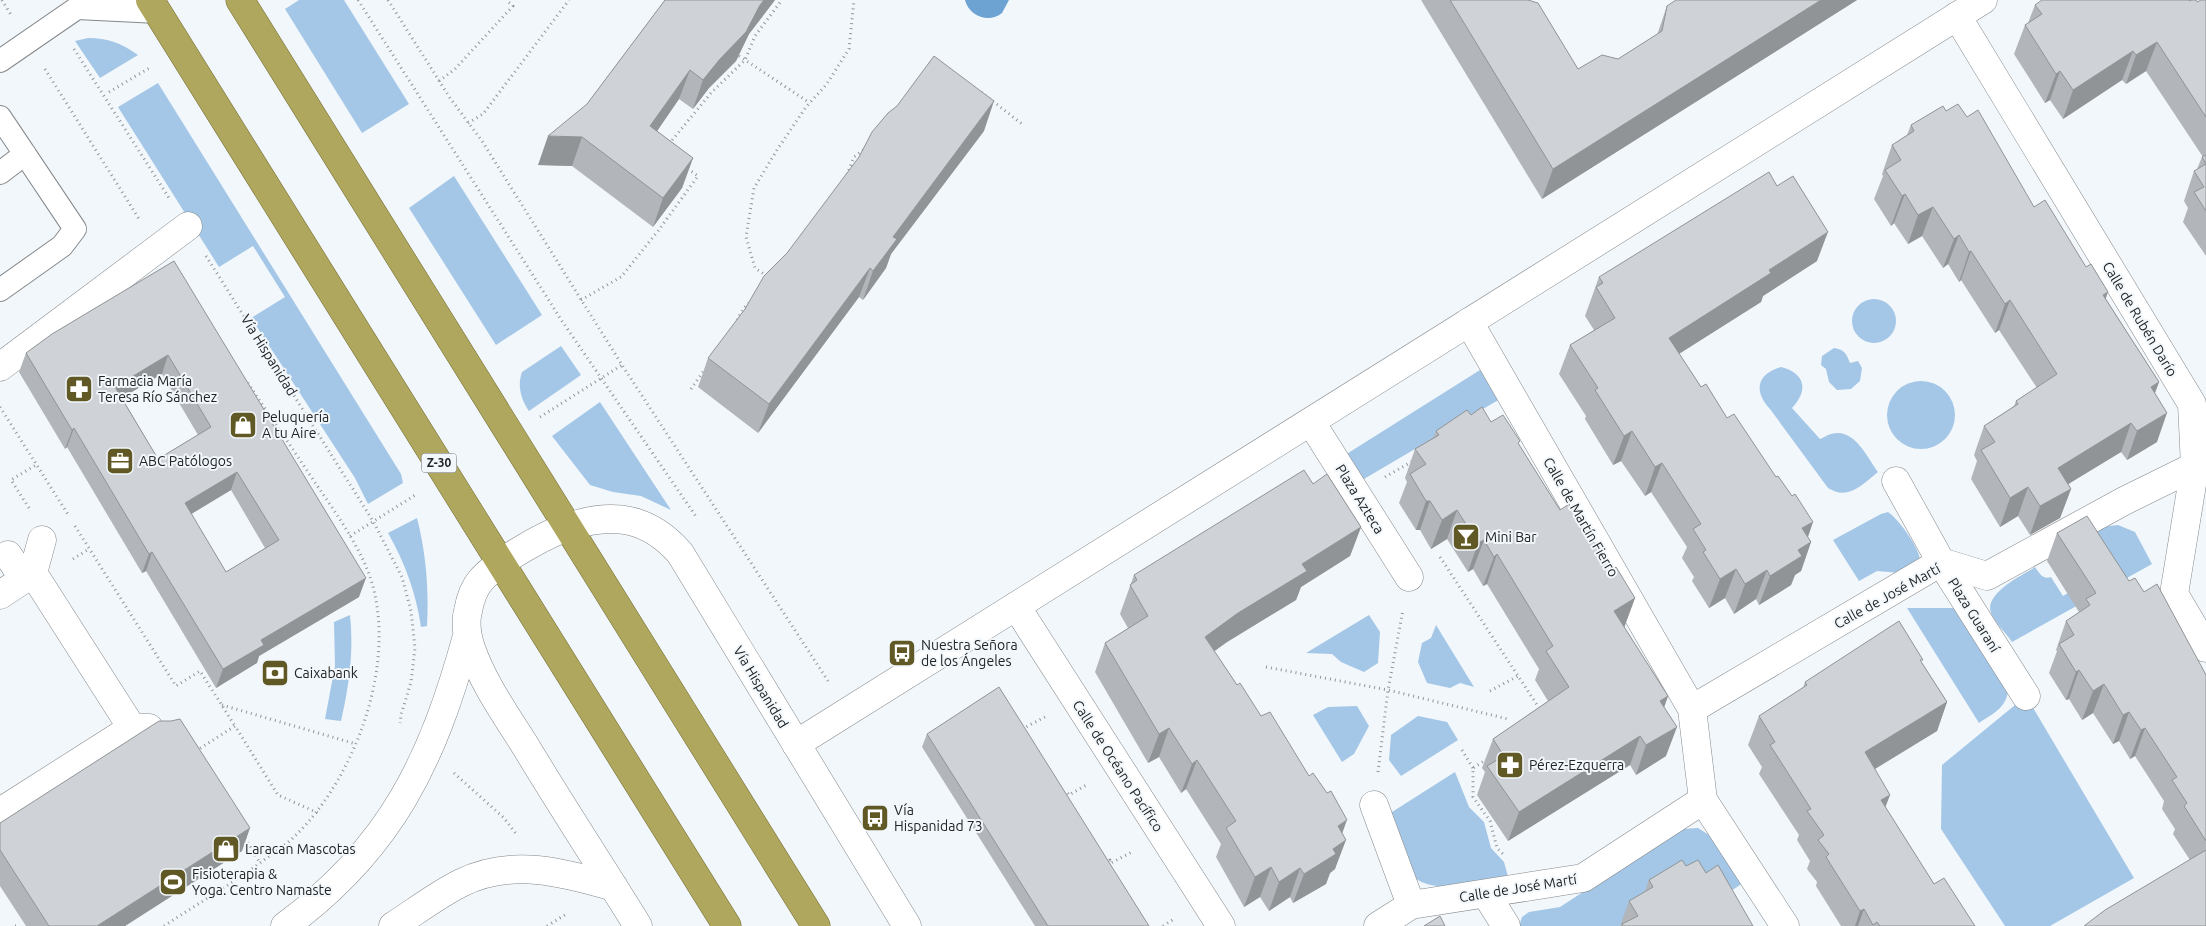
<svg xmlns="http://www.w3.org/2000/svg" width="2206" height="926" viewBox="0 0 2206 926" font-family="Ubuntu,sans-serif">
	<rect width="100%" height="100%" fill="#f2f7fb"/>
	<path fill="#a4c7e7" d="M299 0H344L409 104 362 133 285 9Z
		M88 38C108 38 121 43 138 55L100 78 75 41Z
		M158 83 401 474 403 483 368 504 355 478 251 318 285 297 253 246 219 267 118 107Z
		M454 176 542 315 496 345 409 208Z
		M1852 321a22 22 0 1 1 44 0a22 22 0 1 1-44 0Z
		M561 346 581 375 529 411C521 399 517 386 522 372Z
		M1834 348C1845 350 1846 353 1850 363L1858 361 1862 368 1860 381 1851 389 1837 390 1829 382 1826 369 1821 365 1822 356Z
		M1781 367C1805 373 1809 390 1792 408L1820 439C1823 438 1827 435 1831 434 1854 427 1867 457 1878 472 1863 484 1848 501 1828 488L1770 409C1753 391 1757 374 1781 367Z
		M1480 370 1500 399 1364 479 1345 455Z
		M1887 415a34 34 0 1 1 68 0a34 34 0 1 1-68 0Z
		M600 402 671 510 641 496 613 492 590 485 552 436Z
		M1888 512C1898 518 1921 550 1920 561L1900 573 1877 571 1859 581 1833 540 1881 514Z
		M417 518C426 553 429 589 427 626L421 627C416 593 405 563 388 533Z
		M2118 525 2135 532 2152 564 2012 642C2006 633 1995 623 1991 613 1984 593 2021 576 2035 567 2039 573 2043 580 2051 577L2063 596 2103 571 2082 535 2100 527Z
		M1907 608H1953L1958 612 2008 692C2005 709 1992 714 1979 723Z
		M350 615C354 651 349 686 341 721L325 719 335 666 334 622Z
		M1369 615 1380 632 1378 663 1364 672 1341 662 1332 654 1306 653Z
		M1436 625 1474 687 1460 683 1450 688 1427 683 1418 662 1422 643 1431 638Z
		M2026 696 2134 878 2050 926H2005L1941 829 1942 765Z
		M1357 706 1369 726 1354 754 1342 762 1313 715 1328 707Z
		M1418 716 1447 722 1458 740 1401 776 1389 760 1391 735Z
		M1455 772 1469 807 1484 822 1491 848 1504 862 1509 880C1483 882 1436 895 1415 878L1388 823 1392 812Z
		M1698 828 1720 842 1746 881 1713 903 1625 926H1519L1522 917 1529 912 1560 907 1666 838 1682 829Z"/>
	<path fill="#6da3d3" d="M965 0H1009L1002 13C989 24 969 16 965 0Z"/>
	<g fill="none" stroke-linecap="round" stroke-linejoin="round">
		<g stroke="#84888b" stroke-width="24">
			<path id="service" d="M77 8 158 12
				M0 61 77 8 81 0
				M0 117 75 229 62 246 0 290
				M0 173 25 154"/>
		</g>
		<g stroke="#84888b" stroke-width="29">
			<path id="pedestrian" d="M1957 16 2192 404 2195 466 2174 594 2206 648
				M1469 322 1692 709 1703 800 1785 926
				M0 367 188 226
				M1311 422 1409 577
				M1896 481 1941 562 2026 696
				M8 555 24 579
				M33 573 42 540
				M0 595 33 573 132 728
				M1016 606 1221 926
				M1692 709 1941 562 1987 576 2124 501 2195 466
				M1374 805 1411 905
				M0 812 132 728H149
				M1486 894 1506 926
				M1378 926 1411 905 1583 878 1703 800"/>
		</g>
		<g stroke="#84888b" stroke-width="29">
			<path id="minor" d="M796 744 1983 0"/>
		</g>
		<g stroke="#84888b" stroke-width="29">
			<path id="secondary" d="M285 926C392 848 433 759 467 636
				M393 926C415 912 437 895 461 883 511 858 563 872 614 887
				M638 926C601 866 562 807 526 747 506 715 483 683 471 648 467 637 465 622 468 611 470 600 474 588 481 580 498 561 547 533 571 526 615 512 649 518 680 553L907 926"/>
		</g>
		<g stroke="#726b31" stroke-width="29">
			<path id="trunk" d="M150 0 727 926
				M240 0 816 926"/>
		</g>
		<path stroke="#929598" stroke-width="3" stroke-dasharray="1 4" stroke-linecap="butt" d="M2 0 11 15
			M358 0 562 321 697 518
			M388 0 450 98 482 141 622 365 830 684
			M74 49 169 198
			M739 56 810 103
			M45 69 139 219
			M439 81 455 69 513 6 506 0
			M109 92 151 67
			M981 92 1022 124
			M468 123 483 114 569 0
			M669 144 711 93 745 60 755 36 782 0
			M847 175 854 157 866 148
			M206 256 373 521 402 577 411 611 415 648 411 682 401 715 400 723
			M767 276 755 268 746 237 754 188 777 150 806 107 826 85 849 49 854 0
			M581 300 621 277 658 231 698 176 687 168
			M737 320 744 308 751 301
			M691 389 705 369
			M0 407 69 516
			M540 417 622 365
			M1385 477 1413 461
			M29 508 11 480 36 465
			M75 526 176 686 200 671 235 726
			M350 536 417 494
			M1440 557 1541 711
			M73 559 89 549
			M1266 667 1388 690 1508 719
			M1490 691 1518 676
			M222 705 356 744
			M1022 729 1045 717
			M1462 750 1473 768
			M196 751 235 726 278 795 318 813
			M1487 759 1473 768V797L1490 821 1497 848 1505 856
			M1378 772 1388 690 1403 610
			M454 773 504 818 517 835
			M1064 794 1067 792 1069 795 1088 784
			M245 838 260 863
			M1105 863 1110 860 1111 863 1132 852
			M15 926H17
			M164 926C199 903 235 882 268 857 277 850 287 844 295 836 359 774 403 649 365 564 352 536 334 510 316 484 293 449 269 415 246 380
			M547 926 568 913
			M1163 926 1174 919"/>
		<use href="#service" stroke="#fff" stroke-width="22"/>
		<use href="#pedestrian" stroke="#fff" stroke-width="28"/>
		<use href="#minor" stroke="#fff" stroke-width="28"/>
		<use href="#secondary" stroke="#fff" stroke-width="28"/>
		<use href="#trunk" stroke="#b0a75f" stroke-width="28"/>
	</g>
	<path fill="#b2b5b9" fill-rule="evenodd" d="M665 0H775L749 34 736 61 709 88 693 109 679 99 657 131 693 158 682 188 653 227 572 166 538 165 587 104Z
		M1421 0H1528L1578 69 1618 59 1657 35 1667 6 1857 0 1542 199Z
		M2206 0V256L2183 222 2188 208 2184 201 2194 171 2197 169 2202 157H2203L2146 71 2126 84 2122 80 2063 119 2050 100 2045 103 2014 54 2025 25 2028 23 2035 5 2190 1 2197 2Z
		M1946 111 1967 117 2034 207 2106 299 2159 382 2155 393 2157 442 2127 460 2121 452 2068 484 2071 489 2060 518 2030 535 2018 516 2000 527 1971 479 1977 461 1974 455 1984 426 2014 406 2016 401 2037 388 1999 330 1995 333 1961 280 1959 282 1948 264 1943 268 1922 236 1908 244 1894 223 1891 226 1874 199 1883 176 1882 174 1892 145 1907 135 1911 125Z
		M984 131 891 254 886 268 863 300 859 297 758 433 698 387 708 358Z
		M174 261 359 597 259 656 257 663 216 688 146 571 142 573 67 447 65 449 19 372 26 353ZM162 374 198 435 158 459 122 398ZM231 490 265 548 226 572 191 514Z
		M1817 261 1763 296 1761 302 1679 354 1701 387 1727 418 1811 542 1801 571 1795 575 1791 585 1759 605 1756 599 1734 614 1725 598 1709 608 1692 581 1694 577 1682 558 1687 547 1651 492 1645 496 1621 461 1613 465 1585 419 1586 416 1559 374 1570 345 1594 330 1585 316 1599 277Z
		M1471 415 1491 422 1519 445 1560 510 1612 570 1635 598 1624 627 1668 696 1664 707 1666 756 1636 775 1630 765 1508 841 1477 795 1485 772 1482 768 1493 739 1548 701 1535 680 1539 669 1487 584 1483 586 1473 569 1468 572 1447 539 1431 549 1420 530H1416L1399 503 1407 482 1405 478 1415 449 1433 438 1436 431Z
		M1313 484 1361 527 1350 556 1301 587 1296 600 1227 642 1214 651 1237 685 1261 716 1342 834 1335 869 1330 873 1326 884 1293 903 1290 897 1269 911 1260 897 1244 907 1216 857 1221 844 1186 789 1181 793 1159 757 1148 763 1095 672 1105 643 1128 628 1120 614 1134 575Z
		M2057 533 2129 581 2144 592 2206 675V926L2190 860 2173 834 2175 829 2162 809 2164 801 2135 756 2130 759 2119 741 2113 744 2093 713 2082 720 2069 699 2066 700 2049 673 2057 651 2056 650 2066 621 2079 612 2047 561Z
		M1922 663 1947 702 1937 731 1875 769 1885 807 1934 884 1975 926H1841L1816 886 1817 882 1807 869 1810 861 1797 840 1799 835 1759 774 1762 767 1748 745 1759 716 1803 688 1805 682Z
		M171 721 242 851 125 926H26L0 886V823Z
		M927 734 1149 926H1035L922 747Z
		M1686 866 1706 873 1753 926H1620L1629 901 1645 891 1649 880Z"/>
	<path fill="#919496" d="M764 0H775L749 34 736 61 709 88 693 109 703 80Z
		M1821 0H1857L1542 199 1553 169Z
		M2157 42 2146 71 2126 84 2136 55Z
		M2133 51 2122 80 2063 119 2073 90Z
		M690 70 679 99 640 156 650 126Z
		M2060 71 2050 100 2045 103 2056 74Z
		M994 101 984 131 891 254 886 268 863 300 873 271 893 237Z
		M548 136 582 137 572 166 538 165Z
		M693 158 682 188 653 227 663 198Z
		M1905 194 1894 223 1891 226 1902 196Z
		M1933 207 1922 236 1908 244 1918 215Z
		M1828 232 1817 261 1763 296 1761 302 1658 367 1669 338 1769 270Z
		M1959 235 1948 264 1943 268 1954 239Z
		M1971 251 1961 280 1959 282 1969 252Z
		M870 268 859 297 758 433 769 404Z
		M2108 292 2098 321 2103 295Z
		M2010 300 1999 330 1995 333 2005 304Z
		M168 355 162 374 108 406 115 387Z
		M2159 382 2148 411 2151 387Z
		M2167 413 2157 442 2127 460 2137 431Z
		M2131 423 2121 452 2047 497 2058 468Z
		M74 428 67 447 65 449 72 430Z
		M1632 431 1621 461 1613 465 1624 436Z
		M1662 463 1651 492 1645 496 1655 467Z
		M237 472 231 490 178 522 185 503Z
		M2028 487 2018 516 2000 527 2010 498Z
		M2071 489 2060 518 2030 535 2040 506Z
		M1426 501H1430L1420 530H1416Z
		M1457 510 1447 539 1431 549 1442 520Z
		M1813 522 1805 546 1811 542 1801 571 1795 575 1791 585 1759 605 1770 576 1802 528Z
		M1361 527 1350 556 1301 587 1296 600 1227 642 1194 666 1205 637 1302 564Z
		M1484 540 1473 569 1468 572 1478 543Z
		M152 552 146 571 142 573 149 554Z
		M1497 554 1487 584 1483 586 1494 557Z
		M1736 569 1725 598 1709 608 1720 579Z
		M1767 570 1756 599 1734 614 1745 584Z
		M366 578 359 597 259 656 257 663 216 688 223 669 261 640Z
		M1635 598 1624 628 1614 611Z
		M2079 670 2069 699 2066 700 2076 672Z
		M2104 684 2093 713 2082 720 2093 691Z
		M1668 696 1658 725 1660 701Z
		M1947 702 1937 731 1855 781 1865 752Z
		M2129 712 2119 741 2113 744 2123 715Z
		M1677 727 1666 756 1636 775 1646 745Z
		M1169 728 1159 757 1148 763 1159 734Z
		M2145 728 2135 756 2130 759 2141 730Z
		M1640 736 1630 765 1508 841 1519 812Z
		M1197 760 1186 789 1181 793 1192 764Z
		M1890 795 1879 824 1881 800Z
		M1347 820 1338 845 1346 840 1335 869 1330 873 1326 884 1293 903 1304 874 1338 826Z
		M250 828 242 851 125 926H97Z
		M1271 867 1260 897 1244 907 1255 877Z
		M1300 868 1290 897 1269 911 1279 882Z
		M1864 909 1858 926H1855L1860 911Z"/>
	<path fill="#cfd3d7" stroke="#919496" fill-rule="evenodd" d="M665 0H764L760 5 746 32 720 59 703 80 690 70 650 126 693 158 663 198 582 137 548 136 587 104Z
		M1450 0H1528L1538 3 1578 69 1602 55 1618 59 1662 31 1667 6 1676 0H1821L1553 169Z
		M2042 0H2189L2190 1 2192 0H2196L2197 2 2201 0H2206V117L2157 42 2136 55 2133 51 2073 90 2060 71 2056 74 2025 25 2042 14 2035 5Z
		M934 56 994 101 893 237 897 239 873 271 870 268 769 404 708 358 745 309 764 276 787 253 859 157 872 132 888 113 897 106Z
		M1958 104 1967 117 1978 110 2034 207 2045 200 2086 267 2091 264 2108 292 2103 295 2159 382 2151 387 2167 413 2137 431 2131 423 2058 468 2071 489 2040 506 2028 487 2010 498 1981 450 1995 442 1984 426 2018 404 2016 401 2057 374 2010 300 2005 304 1971 251 1969 252 1959 235 1954 239 1933 207 1918 215 1905 194 1902 196 1885 170 1901 160 1892 145 1914 131 1911 125 1943 106 1946 111Z
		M2206 155V211L2194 192 2204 187 2194 171 2206 164 2202 157Z
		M1769 172 1777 186 1793 176 1828 232 1769 270 1771 273 1669 338 1701 387 1706 384 1727 418 1734 414 1776 477 1778 476 1792 496 1795 494 1813 522 1802 528 1811 542 1798 550 1802 556 1770 576 1767 570 1745 584 1736 569 1720 579 1703 552 1706 550 1693 529 1701 524 1662 463 1655 467 1632 431 1624 436 1595 390 1598 388 1570 345 1615 318 1596 287 1603 283 1599 277Z
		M174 261 366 578 261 640 264 645 223 669 152 552 149 554 74 428 72 430 26 353 52 334ZM168 355 211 427 158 459 115 387ZM237 472 279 540 226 572 185 503Z
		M1482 407 1491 422 1503 415 1520 441 1518 443 1560 510 1569 504 1612 570 1616 567 1635 598 1614 611 1668 696 1660 701 1677 727 1646 745 1640 736 1519 812 1487 766 1504 756 1493 739 1569 687 1546 651 1553 646 1497 554 1494 557 1484 540 1478 543 1457 510 1442 520 1430 501H1426L1410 474 1426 464 1415 449 1439 435 1436 431 1467 410 1471 415Z
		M1304 470 1313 484 1327 474 1361 527 1302 564 1307 571 1238 613 1205 637 1237 685 1240 683 1261 716 1270 712 1309 776 1313 773 1327 793 1331 791 1347 820 1338 826 1346 840 1333 849 1336 854 1304 874 1300 868 1279 882 1271 867 1255 877 1226 828 1236 821 1197 760 1192 764 1169 728 1159 734 1105 643 1148 616 1130 585 1137 580 1134 575Z
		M2087 516 2129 581 2135 578 2144 592 2157 584 2206 675V841L2184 806 2187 803 2172 780 2177 777 2145 728 2141 730 2129 712 2123 715 2104 684 2093 691 2079 670 2076 672 2059 644 2074 635 2066 621 2090 605 2086 599 2096 593 2057 533Z
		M1899 621 1923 660H1920L1947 702 1865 752 1890 795 1881 800 1934 884 1944 878 1975 926H1880L1877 922 1873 925 1864 909 1860 911 1826 857 1829 854 1818 840 1824 835 1807 811 1811 809 1770 745 1775 742 1759 716 1807 685 1805 682Z
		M999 687 1149 926H1048L927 734Z
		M180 719 250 828 97 926H49L0 850V823L159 721H171Z
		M2206 850V926H2084L2105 910Z
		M1682 860 1686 866 1698 860 1706 873 1718 865 1753 926H1623L1622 924 1638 916 1629 901 1653 887 1649 880Z
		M1440 916 1445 926H1424Z"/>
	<defs>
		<g id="pharmacy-square" transform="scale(1.4375)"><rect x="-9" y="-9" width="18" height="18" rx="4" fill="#605925" stroke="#f2f7fb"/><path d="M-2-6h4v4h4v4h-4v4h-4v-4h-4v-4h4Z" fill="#fff"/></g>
		<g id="shop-square" transform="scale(1.4375)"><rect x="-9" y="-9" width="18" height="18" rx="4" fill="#605925" stroke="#f2f7fb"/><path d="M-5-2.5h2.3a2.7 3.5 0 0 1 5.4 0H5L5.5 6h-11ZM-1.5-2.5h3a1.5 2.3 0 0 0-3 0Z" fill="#fff"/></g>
		<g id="office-square" transform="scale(1.4375)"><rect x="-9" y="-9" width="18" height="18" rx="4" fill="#605925" stroke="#f2f7fb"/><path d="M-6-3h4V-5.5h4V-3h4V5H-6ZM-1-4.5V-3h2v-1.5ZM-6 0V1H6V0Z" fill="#fff"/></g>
		<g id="bar-square" transform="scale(1.4375)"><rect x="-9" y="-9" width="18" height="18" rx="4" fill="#605925" stroke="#f2f7fb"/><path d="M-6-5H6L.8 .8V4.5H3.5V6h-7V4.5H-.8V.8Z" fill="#fff"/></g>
		<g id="bus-square" transform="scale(1.4375)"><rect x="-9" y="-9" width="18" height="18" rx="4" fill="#605925" stroke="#f2f7fb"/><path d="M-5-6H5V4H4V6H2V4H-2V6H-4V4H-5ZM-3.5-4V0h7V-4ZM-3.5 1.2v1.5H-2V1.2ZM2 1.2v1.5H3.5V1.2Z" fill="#fff"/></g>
		<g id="bank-square" transform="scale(1.4375)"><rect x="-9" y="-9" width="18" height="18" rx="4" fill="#605925" stroke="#f2f7fb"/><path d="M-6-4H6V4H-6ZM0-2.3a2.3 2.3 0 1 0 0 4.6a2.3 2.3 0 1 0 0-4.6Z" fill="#fff"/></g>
		<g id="stadium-square" transform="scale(1.4375)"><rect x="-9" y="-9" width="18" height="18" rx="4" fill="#605925" stroke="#f2f7fb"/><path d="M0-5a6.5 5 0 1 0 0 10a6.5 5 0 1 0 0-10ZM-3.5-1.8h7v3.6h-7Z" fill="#fff"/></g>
	</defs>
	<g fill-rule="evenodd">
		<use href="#pharmacy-square" x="79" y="389"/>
		<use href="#shop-square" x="243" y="425"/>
		<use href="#office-square" x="120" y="461"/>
		<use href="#bar-square" x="1466" y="537"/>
		<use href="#bus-square" x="902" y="653"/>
		<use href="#bank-square" x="275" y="673"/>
		<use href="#pharmacy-square" x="1510" y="765"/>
		<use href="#bus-square" x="875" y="818"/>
		<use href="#shop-square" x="226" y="849"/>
		<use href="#stadium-square" x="173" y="882"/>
	</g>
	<g text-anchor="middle" stroke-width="4" stroke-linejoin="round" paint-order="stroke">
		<rect fill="#f2f7fb" stroke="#606365" stroke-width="1" x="421.5" y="453.5" width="35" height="19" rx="4"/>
		<g font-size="12" font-weight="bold" fill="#222425">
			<text x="439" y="467">Z-30</text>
		</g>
		<g font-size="14" fill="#222425" stroke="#f2f7fb">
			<text transform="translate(2140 319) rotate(59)" y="5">Calle de Rubén Darío</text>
			<text transform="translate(269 355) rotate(58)" y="5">Vía Hispanidad</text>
			<text transform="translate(1360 499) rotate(58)" y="5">Plaza Azteca</text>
			<text transform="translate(1581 517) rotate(60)" y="5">Calle de Martín Fierro</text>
			<text transform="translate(1887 596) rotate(-29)" y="5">Calle de José Martí</text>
			<text transform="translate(1974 615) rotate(58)" y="5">Plaza Guaraní</text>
			<text transform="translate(761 687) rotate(59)" y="5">Vía Hispanidad</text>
			<text transform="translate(1118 766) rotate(57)" y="5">Calle de Océano Pacífico</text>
			<text transform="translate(1518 888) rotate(-9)" y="5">Calle de José Martí</text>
		</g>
		<g font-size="14" fill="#222425" stroke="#f2f7fb" text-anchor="start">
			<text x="98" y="386">Farmacia María<tspan x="98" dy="16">Teresa Río Sánchez</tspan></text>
			<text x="262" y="422">Peluquería<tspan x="262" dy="16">A tu Aire</tspan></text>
			<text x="139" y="466">ABC Patólogos</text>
			<text x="1485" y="542">Mini Bar</text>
			<text x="921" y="650">Nuestra Señora<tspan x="921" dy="16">de los Ángeles</tspan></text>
			<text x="294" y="678">Caixabank</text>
			<text x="1529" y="770">Pérez-Ezquerra</text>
			<text x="894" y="815">Vía<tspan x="894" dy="16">Hispanidad 73</tspan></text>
			<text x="245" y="854">Laracan Mascotas</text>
			<text x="192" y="879">Fisioterapia &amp;<tspan x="192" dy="16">Yoga. Centro Namaste</tspan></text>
		</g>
	</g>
</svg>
